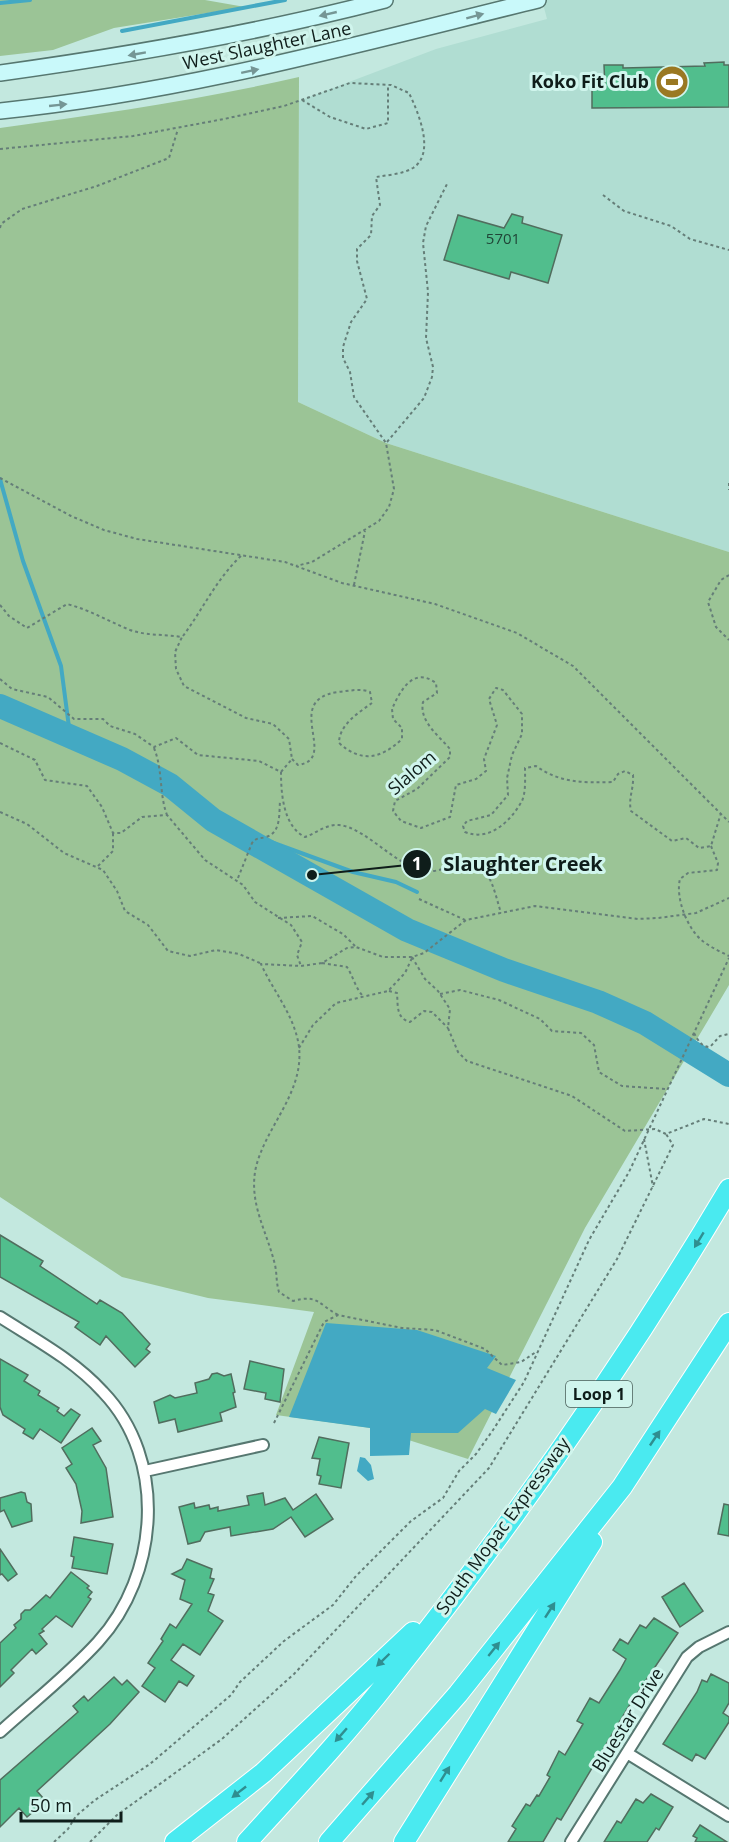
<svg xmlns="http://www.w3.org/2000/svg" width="729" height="1842" viewBox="0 0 729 1842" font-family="'Open Sans',sans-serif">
	<rect width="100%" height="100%" fill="#c3e8df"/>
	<path fill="#b0ddd2" d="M542 0H729V552L386 443 298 402 299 101 436 49 547 19Z"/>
	<path fill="#9bc496" d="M0 0H205L245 7 114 28 53 50 0 56Z
		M299 77 298 402 386 443 729 552V985L585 1228 468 1459 371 1428 276 1415 314 1312 208 1298 122 1277 0 1197V128C100 114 200 100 299 77Z"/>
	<path fill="#43a9c3" d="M326 1323 417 1330 496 1356 487 1368 516 1380 496 1414 485 1409 458 1433H411L409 1455 370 1456V1428L289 1417Z
		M360 1457 365 1458 371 1465 374 1479 368 1481 357 1471Z"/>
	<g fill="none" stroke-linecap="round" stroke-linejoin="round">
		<path stroke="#43a9c3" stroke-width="4" d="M0 3 30 0
			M122 31 285 0
			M0 479 23 561 61 666 70 735
			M262 849 271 842 353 872 396 882 417 892"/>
		<path stroke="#43a9c3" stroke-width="24" d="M0 706 122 759 170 785 213 820 407 930 504 970 598 1002 645 1023 729 1075"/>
	</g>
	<path fill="#51be8d" stroke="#516d5e" stroke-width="1.5" d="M724 62V65H729V107L592 108V88H605L604 65H623V68L705 66 704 63Z
		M512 214 523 217 522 223 562 235 548 283 511 272 509 279 444 260 458 215 504 228Z
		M0 1235 43 1261 40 1266 97 1304 100 1300 122 1313 150 1344 146 1349 150 1352 135 1367 106 1336 100 1345 75 1327 79 1322 0 1277Z
		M0 1359 28 1375 24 1381 40 1391 38 1395 59 1408 57 1411 64 1416 71 1409 80 1415 61 1443 40 1429 33 1439 23 1433 25 1429 3 1415 0 1407Z
		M250 1361 284 1369 280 1402 265 1399 266 1393 244 1389Z
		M217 1373 224 1376 231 1374 235 1392 233 1393 236 1407 220 1413 222 1421 178 1432 175 1419 159 1423 154 1402 170 1395 175 1398 197 1393 195 1383 209 1379 212 1374Z
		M92 1428 101 1441 93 1445 106 1468 113 1517 81 1523 82 1511 76 1484 66 1468 72 1464 62 1448Z
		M319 1437 349 1443 341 1488 319 1484 321 1476 317 1475 320 1459 312 1458Z
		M21 1492 25 1493 27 1502 31 1504 32 1521 12 1527 4 1510 0 1512V1498Z
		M263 1493 265 1505 285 1498 293 1510 316 1494 333 1519 305 1537 291 1517 273 1529 231 1536 230 1527 205 1532 200 1541 188 1544 179 1507 194 1503 195 1508 209 1505 210 1509 218 1507V1511L249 1505 247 1496Z
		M724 1504 729 1505V1536L718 1534Z
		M74 1537 113 1544 107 1574 72 1568 74 1557 71 1556Z
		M0 1549 17 1574 8 1581 2 1574 0 1575Z
		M187 1559 212 1569 210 1578 214 1579 208 1593 214 1595 208 1611 223 1621 200 1655 183 1644 171 1660 194 1676 187 1686 179 1681 165 1702 142 1686 155 1668 148 1663 163 1641 161 1639 170 1624 176 1628 192 1604 180 1599 185 1580 172 1574 182 1569Z
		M71 1572 89 1586 87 1588 92 1592 88 1597 91 1599 72 1627 56 1616 42 1629 44 1631 39 1634 47 1644 36 1654 32 1649 11 1670 14 1673 0 1687V1643L16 1628 14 1625 21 1619V1614L25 1610H30L46 1595 50 1598Z
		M684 1583 703 1611 680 1627 662 1597Z
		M654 1618 678 1633 632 1701 561 1820 557 1818 543 1842H508L516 1829 512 1826 526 1804 530 1806 537 1795 539 1796 550 1777 547 1775 559 1751 565 1755 583 1724 577 1721 590 1698 599 1703 620 1670 626 1659 613 1650 620 1639 628 1644 640 1625 646 1628Z
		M711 1674 729 1683V1703L723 1713 729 1717V1722L705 1759 696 1754 692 1761 663 1744 697 1692 702 1680 707 1682Z
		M114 1677 122 1685 127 1680 139 1692 110 1724 37 1791 43 1798 37 1803 40 1806 27 1817 19 1808 0 1827V1780L78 1712 73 1706 84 1696 88 1701Z
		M651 1794 673 1807 659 1830 656 1828 647 1842H604L617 1821 621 1823 636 1799 643 1803Z
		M700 1825 727 1842H695L697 1838 693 1836Z"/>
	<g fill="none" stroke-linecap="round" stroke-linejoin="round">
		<g stroke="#567770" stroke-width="14">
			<path id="minor" d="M0 1317C36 1340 74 1360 103 1392 168 1460 159 1575 98 1642 68 1675 32 1703 0 1732
				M145 1471 263 1445
				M627 1753 729 1816
				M571 1842 687 1657 699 1647 729 1632"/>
		</g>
		<g stroke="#567770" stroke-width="18">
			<path id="secondary" d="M0 73C130 55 258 33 385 0
				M0 111C186 92 358 44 538 0"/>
		</g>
		<g stroke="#fff" stroke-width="22">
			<path id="motorway" d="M175 1842 263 1773 413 1632
				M247 1842C295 1789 344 1737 388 1681 512 1525 627 1361 729 1189
				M329 1842 458 1694 622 1487 729 1323
				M404 1842 592 1542"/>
		</g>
		<path stroke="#657e78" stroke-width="2" stroke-dasharray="3 3" stroke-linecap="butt" d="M302 100 330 117 366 129 388 123V85
			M0 149 133 136 224 119 284 106 350 83 391 85 409 93C418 112 436 153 413 168 403 174 388 175 376 177L380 205 372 216 371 235 357 249V261L367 299 351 322 343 347V358L350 372 354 397 386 443 394 489 389 507 379 521 312 562 296 566
			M603 195 624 211 671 226 690 239 729 250
			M0 228 1 224 22 209 97 186 169 158 178 129
			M387 442 424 398 432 377 433 367 426 338 428 292 423 243 426 226 447 184
			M0 478 71 516 104 530 137 539 285 562 342 583 435 604 517 633 573 666 729 822
			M729 483V490
			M729 575 721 580 708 602 716 627 729 640
			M354 585 365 531
			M0 605 9 616 27 628 67 604C90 610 108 621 130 630 147 636 164 634 182 637L175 652 176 669 184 686 246 718 273 724 289 739 292 759
			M183 636C203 609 217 578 242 555
			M0 679 12 689 48 697 74 719H103L110 726 135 734 154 747 176 738 198 755 259 761 281 772C281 793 283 826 305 837 317 833 326 824 339 825 369 828 402 875 434 871 446 869 458 864 470 860 492 870 494 891 501 913
			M0 743 35 760 45 780 87 786 102 807 113 833H121L142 817 167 815 205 860 243 885 255 902 291 925 302 942 297 955 301 966
			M154 748C163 770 159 794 167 815
			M292 759 298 765C340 759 281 700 338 692 349 691 360 688 370 692L372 703C358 713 339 725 339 743 361 763 381 759 402 739V728L393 719 392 709C400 691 413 666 436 683L437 693 423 702C419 721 438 735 450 749V757L417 789 395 801 393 811 401 821 421 828 450 817 456 785 476 779 486 771 484 759 497 725 489 699 496 688 503 690 522 714V734L512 755 507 778 508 795 491 815 467 821 463 826 465 832C489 842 510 822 522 801 526 792 525 778 525 768L536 766C560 783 583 783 613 782L618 774 625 771 633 775C634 789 628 798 631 811L672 841 686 838 699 848 711 846 721 813
			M281 772 292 759
			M0 812 27 824 64 853 103 870 117 891 125 911 148 925 168 951 190 956 216 950 239 954 260 963
			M711 846 718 863 717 870 688 873 680 879C675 898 688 931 704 942 712 948 721 952 729 956
			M98 866 113 851V833
			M238 878 252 843C257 837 259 839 266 837 281 833 279 814 280 801
			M419 899 465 920
			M278 918 312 916 343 934 355 946
			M412 957 425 979 438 991 450 1009 448 1028 458 1052 467 1061 572 1096 625 1131 655 1129 666 1134 704 1119 729 1124
			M322 963 347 967C353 976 356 990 364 997
			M389 991 397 993C398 1006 396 1018 410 1022L424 1011 432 1012 448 1028
			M440 994 460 990 499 1000 540 1019 552 1031 581 1033 594 1045 599 1072 622 1086 666 1089
			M694 1033C698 1040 701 1047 710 1047L720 1036 729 1034
			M299 1048 313 1025 336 1003 388 991 405 973 412 958
			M644 1139 653 1187
			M338 1315C318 1304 318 1294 293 1301L279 1292C276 1282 277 1274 275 1265 267 1231 248 1203 256 1167 266 1126 304 1093 299 1047 295 1016 273 991 261 964L301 966 322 963 347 948 356 947 383 957H412L424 953 466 920 535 906 638 919 658 918 696 913 729 898
			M274 1423 324 1322 338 1315 402 1328 435 1330 485 1349 502 1365 521 1362 536 1352
			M54 1842 68 1829 76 1816 95 1800 150 1764 231 1695 240 1682 284 1641 333 1605 356 1576 411 1521 443 1498 459 1471 476 1454 493 1430 524 1382 589 1240 629 1172 729 958
			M90 1842 117 1815 222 1739 294 1674 489 1468 617 1259 673 1145 666 1134"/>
		<use href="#minor" stroke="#fff" stroke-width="10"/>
		<use href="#secondary" stroke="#c9f9fa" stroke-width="15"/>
		<use href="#motorway" stroke="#4aeaf0" stroke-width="20"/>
	</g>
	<defs><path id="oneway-solid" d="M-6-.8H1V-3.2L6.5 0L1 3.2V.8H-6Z" transform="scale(1.5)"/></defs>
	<g fill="#759695">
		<use href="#oneway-solid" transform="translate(328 14) rotate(167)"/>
		<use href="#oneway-solid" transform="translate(475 16) rotate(-15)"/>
		<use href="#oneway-solid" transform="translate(137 54) rotate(170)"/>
		<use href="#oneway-solid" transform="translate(250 71) rotate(-12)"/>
		<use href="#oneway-solid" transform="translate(58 105) rotate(-6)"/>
	</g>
	<g fill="#2f8e90">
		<use href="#oneway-solid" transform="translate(699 1240) rotate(121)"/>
		<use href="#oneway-solid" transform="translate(655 1438) rotate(-56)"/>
		<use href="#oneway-solid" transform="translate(550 1610) rotate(-57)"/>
		<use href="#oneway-solid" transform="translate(494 1649) rotate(-51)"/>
		<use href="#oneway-solid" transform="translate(383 1660) rotate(136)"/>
		<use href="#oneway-solid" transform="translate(341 1735) rotate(131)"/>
		<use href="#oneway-solid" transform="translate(445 1774) rotate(-58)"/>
		<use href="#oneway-solid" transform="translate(239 1792) rotate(142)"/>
		<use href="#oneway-solid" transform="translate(368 1798) rotate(-49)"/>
	</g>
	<defs>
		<g id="stadium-disc" transform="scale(1.725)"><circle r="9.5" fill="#9a7822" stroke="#d0f5ed"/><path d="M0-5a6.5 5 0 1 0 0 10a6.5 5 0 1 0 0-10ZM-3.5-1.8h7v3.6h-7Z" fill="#fff"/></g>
	</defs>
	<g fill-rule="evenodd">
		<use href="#stadium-disc" x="672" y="82"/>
	</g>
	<g text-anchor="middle" stroke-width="6" stroke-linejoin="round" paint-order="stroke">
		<g font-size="15" fill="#204537">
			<text x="503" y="244">5701</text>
		</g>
		<rect fill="#d0f5ed" stroke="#495e59" stroke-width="1.5" x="566" y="1381" width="66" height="26" rx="4.5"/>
		<g font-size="16" font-weight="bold" fill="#0f1d1a">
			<text x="599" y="1400">Loop 1</text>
		</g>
		<g font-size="18" fill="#0f1d1a" stroke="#d0f5ed">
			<text transform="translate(267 46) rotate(-12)" y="6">West Slaughter Lane</text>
			<text transform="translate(412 773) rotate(-41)" y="6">Slalom</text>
			<text transform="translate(503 1526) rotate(-54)" y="6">South Mopac Expressway</text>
			<text transform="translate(628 1720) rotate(-58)" y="6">Bluestar Drive</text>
		</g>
		<g font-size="18" font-weight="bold" fill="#0f1d1a" stroke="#d0f5ed" text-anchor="end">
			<text x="649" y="88">Koko Fit Club</text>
		</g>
	</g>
	<path fill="none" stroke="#0f1d1a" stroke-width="2" d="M312 875L417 864"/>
	<g fill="#0f1d1a" stroke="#d0f5ed" stroke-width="2">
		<circle cx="312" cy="875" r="6"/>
		<circle cx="417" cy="864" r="15"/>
	</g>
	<g font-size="18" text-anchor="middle" font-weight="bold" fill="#fff">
		<text x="417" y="870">1</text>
	</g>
	<g font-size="20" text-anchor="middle" font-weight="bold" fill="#0f1d1a" stroke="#d0f5ed" stroke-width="6" stroke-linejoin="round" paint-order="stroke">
		<text x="523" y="871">Slaughter Creek</text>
	</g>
	<path d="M21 1812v9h100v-9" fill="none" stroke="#0f1d1a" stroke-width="3"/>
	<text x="30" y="1812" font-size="18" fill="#0f1d1a" stroke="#d0f5ed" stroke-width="4.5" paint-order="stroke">50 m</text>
</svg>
